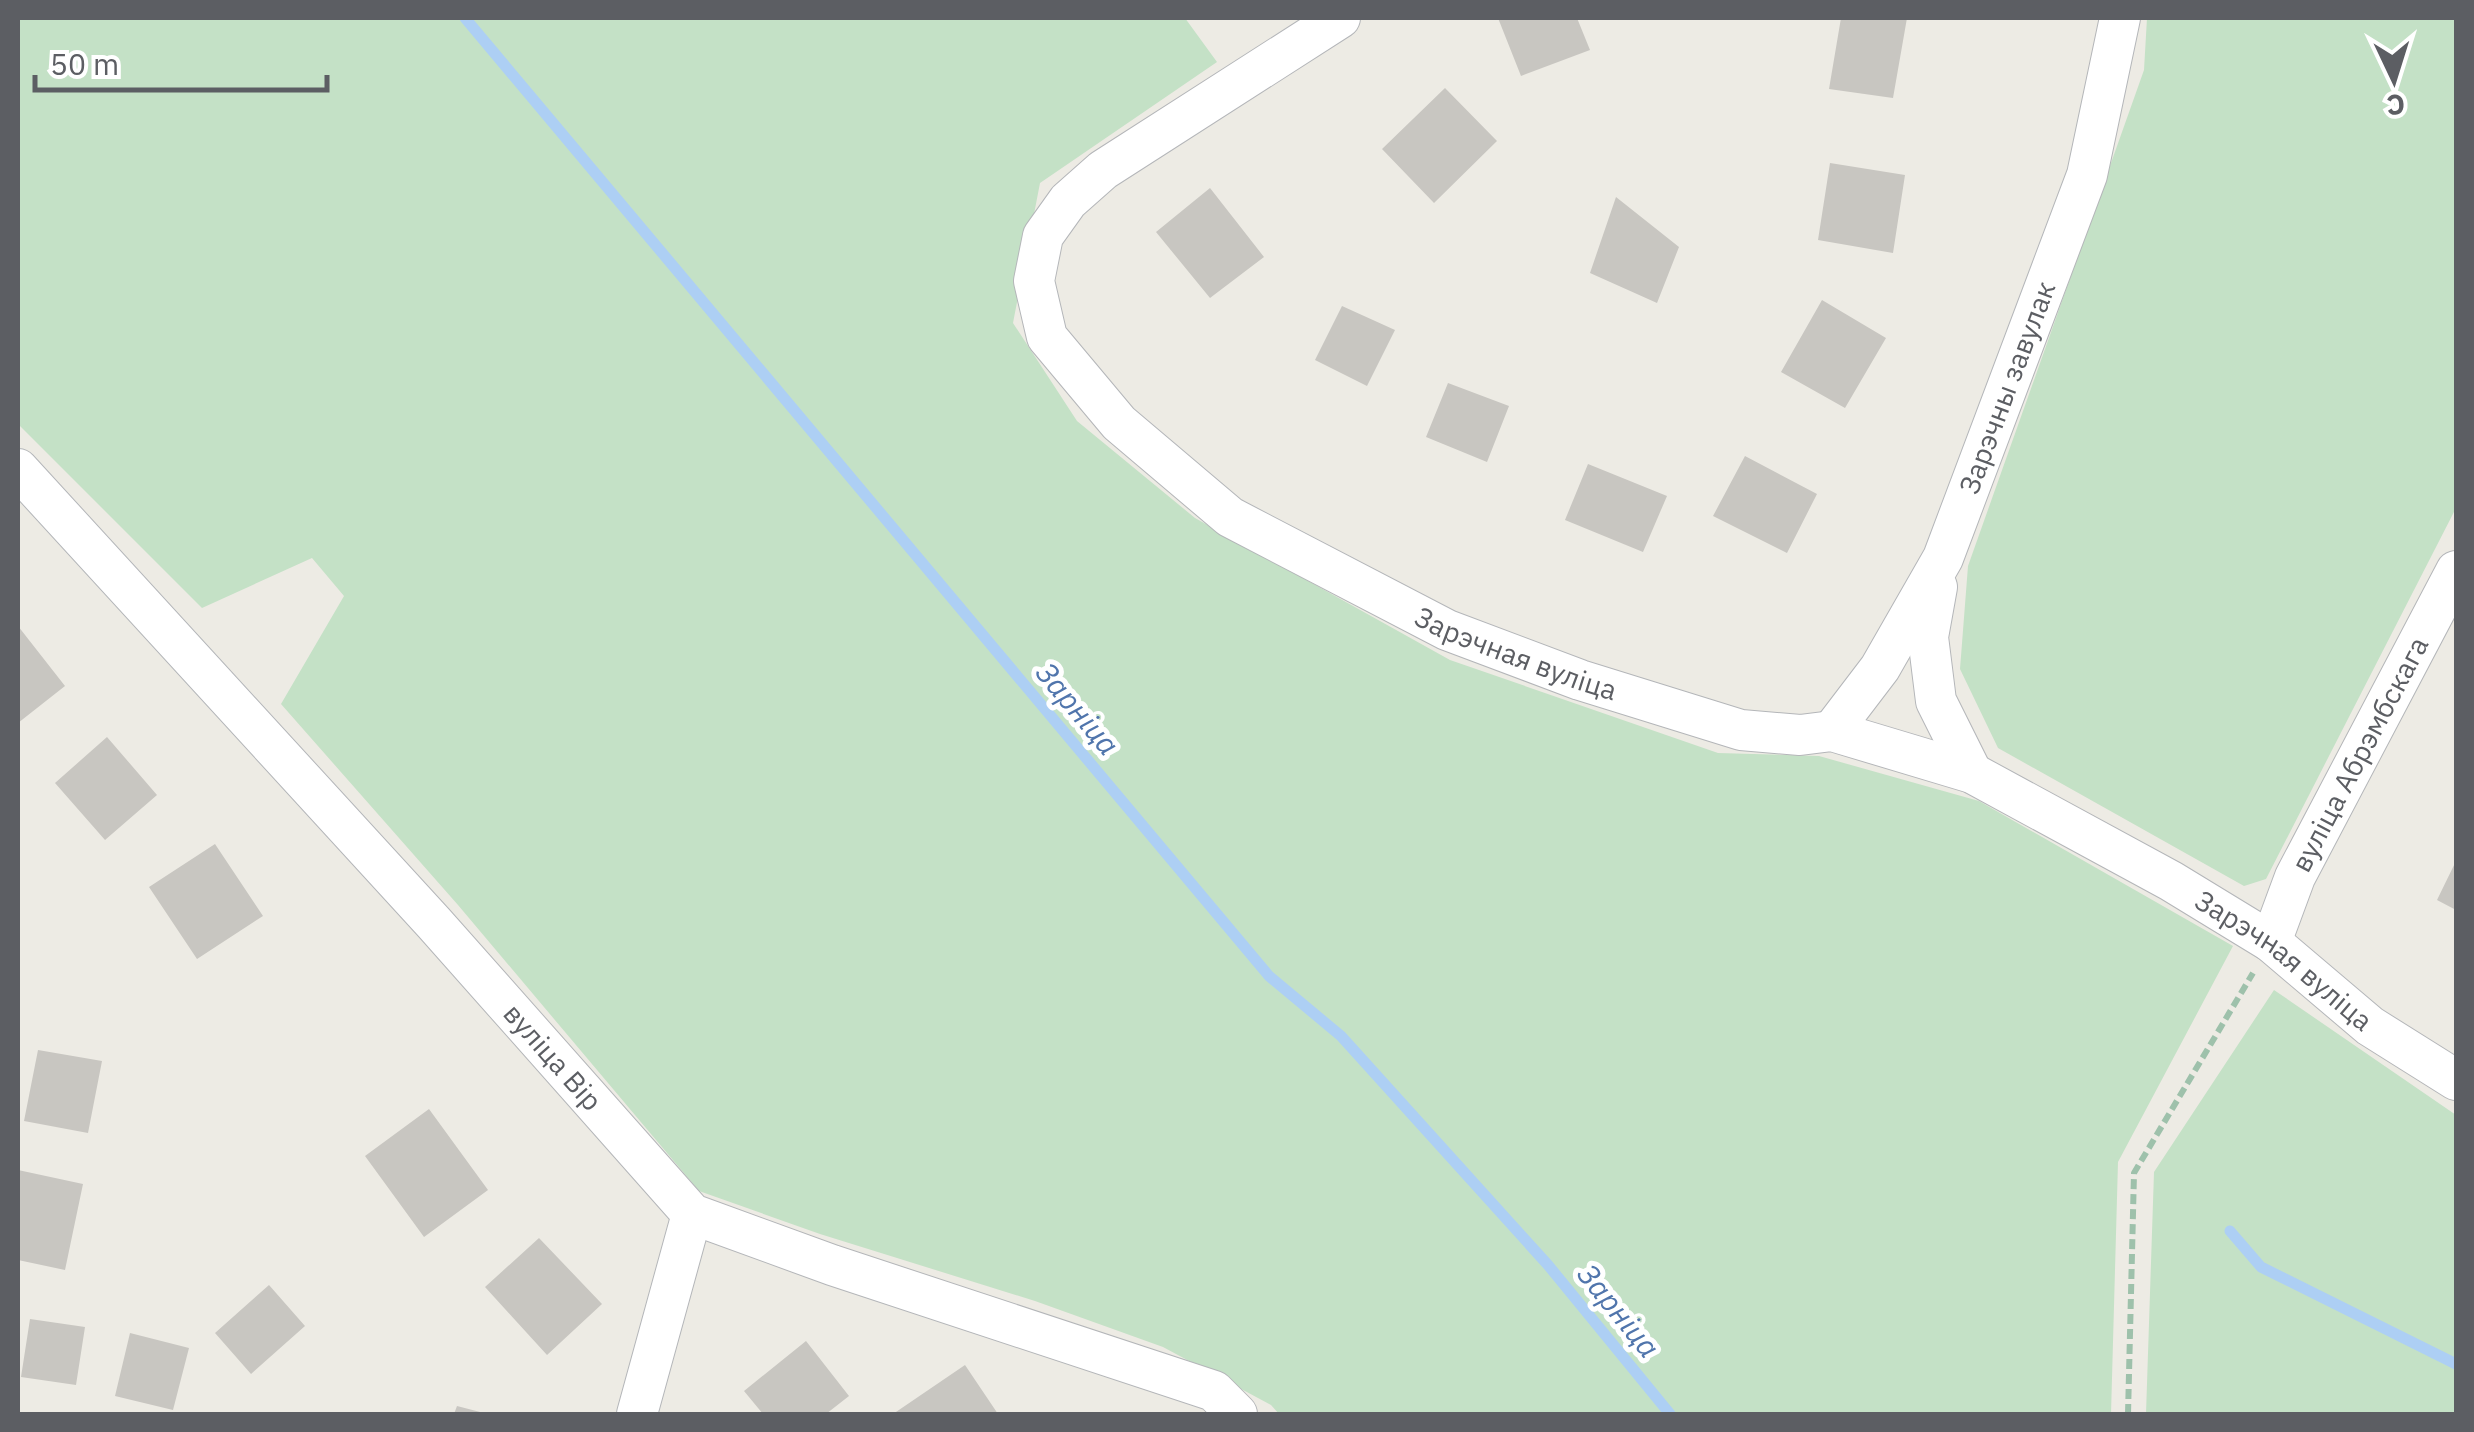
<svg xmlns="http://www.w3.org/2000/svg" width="2474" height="1432" viewBox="0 0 2474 1432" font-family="'IBM Plex Sans',sans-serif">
	<rect width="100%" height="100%" fill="#edebe4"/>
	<path fill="#c4e1c6" d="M18 18H1185L1217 62 1040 183 1013 323 1077 421 1195 518 1450 660 1718 753 1819 756 1979 801 2233 946 2118 1162 2111 1414H1279L1271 1405 1163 1347 1035 1301 820 1234 699 1191 458 905 281 704 344 596 312 558 202 608 18 424Z
		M2147 18H2456V508L2266 879 2244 886 1998 748 1960 669 1968 566 2144 70Z
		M2274 990 2456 1115V1414H2146L2154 1172Z"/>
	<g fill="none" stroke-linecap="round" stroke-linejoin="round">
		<path stroke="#adcff4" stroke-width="11" d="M465 18 1269 976 1341 1036 1548 1265 1670 1414
			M2230 1231 2261 1267 2456 1364"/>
	</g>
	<path fill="#c8c6c1" d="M1498 18H1577L1590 50 1521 76Z
		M1841 18H1907L1893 98 1829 89Z
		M1445 88 1497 141 1434 203 1382 149Z
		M1830 163 1905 175 1893 253 1818 240Z
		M1210 188 1264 257 1210 298 1156 232Z
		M1616 197 1679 247 1657 303 1590 273Z
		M1822 300 1886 338 1845 408 1781 372Z
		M1342 306 1395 330 1367 386 1315 360Z
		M1448 383 1509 406 1487 462 1426 437Z
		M1745 456 1817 494 1787 553 1713 516Z
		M1588 464 1667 496 1643 552 1565 520Z
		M18 626 65 686 18 723Z
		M107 737 157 795 105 840 55 783Z
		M215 844 263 916 197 959 149 887Z
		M2456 861V910L2437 900Z
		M38 1050 102 1061 88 1133 24 1121Z
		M429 1109 488 1190 424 1237 365 1156Z
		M18 1170 83 1184 65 1270 18 1260Z
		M539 1238 602 1304 547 1355 485 1287Z
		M269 1285 305 1326 251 1374 215 1333Z
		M30 1319 85 1327 76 1385 21 1377Z
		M130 1333 189 1348 173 1410 115 1396Z
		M806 1341 849 1396 826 1414H763L744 1391Z
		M965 1365 998 1414H893Z
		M457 1406 484 1413V1414H454Z"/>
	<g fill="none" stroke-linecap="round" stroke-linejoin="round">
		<g stroke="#b4b6b9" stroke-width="42">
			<g id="street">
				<path id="s1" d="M1340 18 1103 170 1068 201 1043 236 1034 281 1047 337 1119 423 1230 517 1447 630 1580 680 1741 730 1800 735 1832 731 1972 773 2171 881 2271 942 2370 1026 2456 1080"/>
				<path id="s2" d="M18 469 434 923 692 1214 832 1265 1214 1391 1237 1414"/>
				<path d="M1937 587 1928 637 1936 701 1972 773"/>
				<path id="s3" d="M1832 731 1880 668 1943 558 2087 175 2120 18"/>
				<path id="s4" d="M2271 942 2295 877 2456 571"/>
				<path d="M637 1414 692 1214"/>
			</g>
		</g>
		<path stroke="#9ec1ab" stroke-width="6" stroke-dasharray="10 5" stroke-linecap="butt" d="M2128 1414 2134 1173 2253 973"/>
		<use href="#street" stroke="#fff" stroke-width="40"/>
	</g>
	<g text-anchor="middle" stroke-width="10" stroke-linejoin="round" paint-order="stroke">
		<g font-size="28" fill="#5c5e63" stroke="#fff">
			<text dy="10" stroke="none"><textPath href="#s3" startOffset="388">Зарэчны завулак</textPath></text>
			<text dy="10" stroke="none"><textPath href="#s1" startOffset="1050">Зарэчная вуліца</textPath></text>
			<text dy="10" stroke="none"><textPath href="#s4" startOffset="208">вуліца Абрэмбскага</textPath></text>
			<text dy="10" stroke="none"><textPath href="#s1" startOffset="1890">Зарэчная вуліца</textPath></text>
			<text dy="10" stroke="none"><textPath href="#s2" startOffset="795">вуліца Вір</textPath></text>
		</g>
		<g font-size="30" font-style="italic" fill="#5075ac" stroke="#fff">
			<text transform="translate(1077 709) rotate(50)" y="10">Зарніца</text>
			<text transform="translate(1618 1311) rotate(51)" y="10">Зарніца</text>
		</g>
	</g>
	<rect width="2474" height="1432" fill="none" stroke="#5c5e63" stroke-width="40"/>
	<g transform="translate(2394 80) rotate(176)" stroke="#ffffff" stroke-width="8" paint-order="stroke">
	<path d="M0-8L18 38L0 25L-18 38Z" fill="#5c5e63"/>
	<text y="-15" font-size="28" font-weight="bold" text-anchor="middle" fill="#5c5e63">С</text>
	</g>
	<path d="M35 75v15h292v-15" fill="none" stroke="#5c5e63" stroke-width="5"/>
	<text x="50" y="75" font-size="30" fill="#5c5e63" stroke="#ffffff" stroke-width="8" paint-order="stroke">50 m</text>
</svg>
